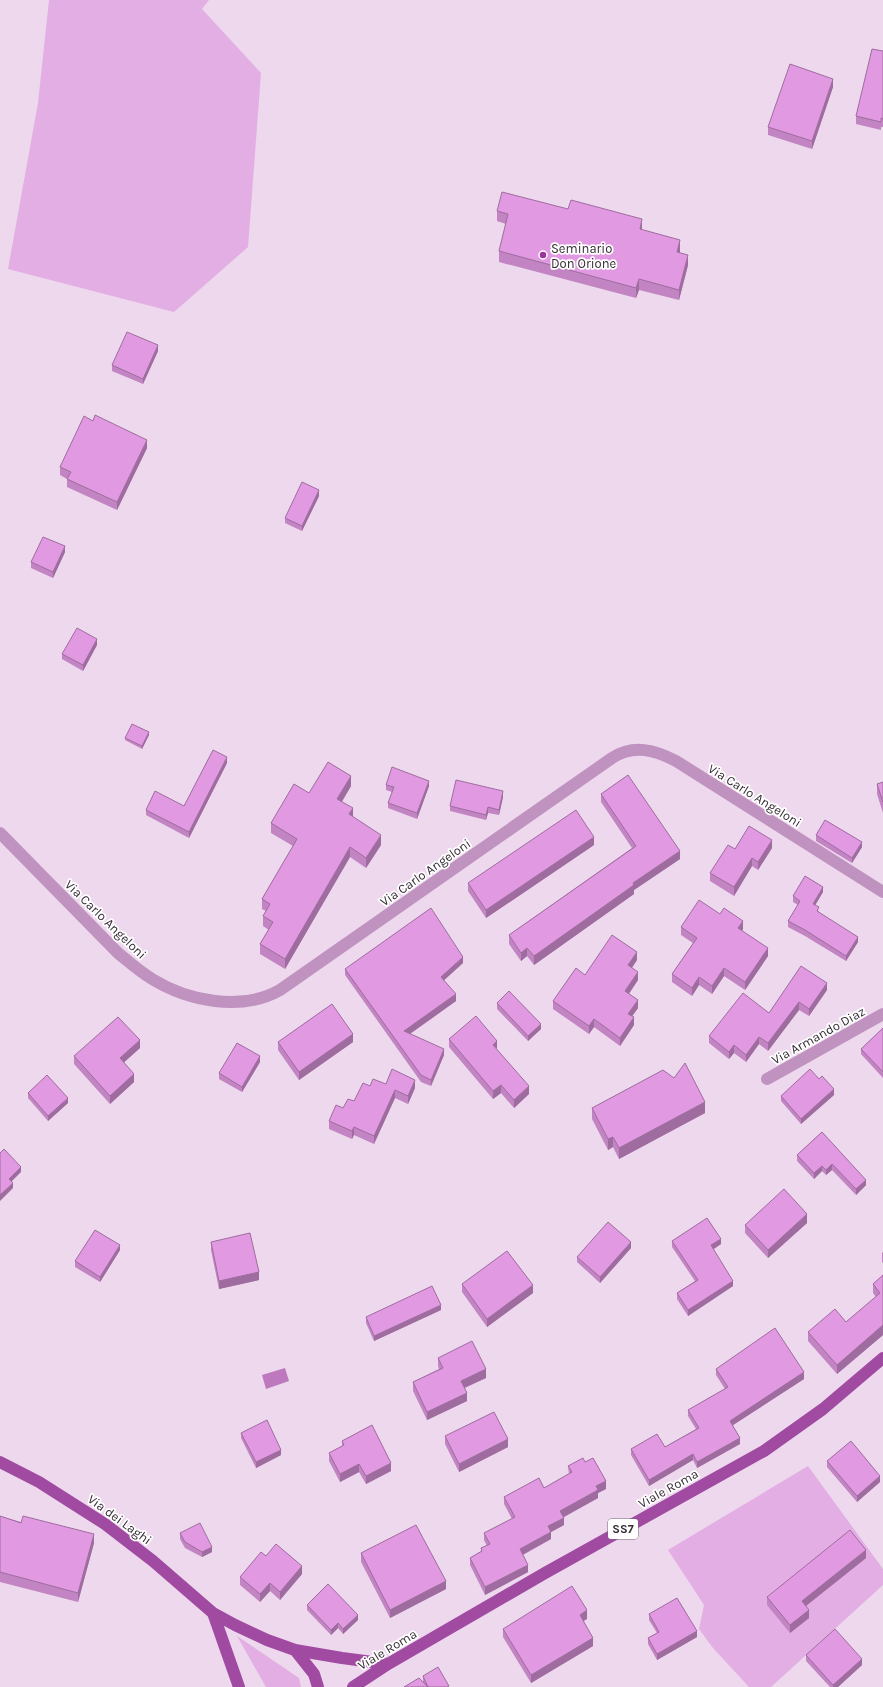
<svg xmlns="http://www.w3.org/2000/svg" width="883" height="1687" viewBox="0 0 883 1687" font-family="Karla,sans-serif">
	<rect width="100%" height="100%" fill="#edd8ed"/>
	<path fill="#e3aee3" d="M49 0H209L202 9 261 73 248 247 174 312 8 269 38 103Z
		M808 1466 883 1569V1585L771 1687H749L713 1648 699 1629 704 1605 668 1550Z
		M237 1636 299 1678 301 1687H266Z"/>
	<path fill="#bd78be" d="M285 1368 289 1381 266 1389 262 1375Z"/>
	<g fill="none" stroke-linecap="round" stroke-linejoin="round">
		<path stroke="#c092c0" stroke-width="12" d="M0 833 118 953C129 962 139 971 152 979 188 1001 241 1012 280 990L612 758C634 744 655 750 676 761L883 892
			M767 1079 883 1014"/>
		<path stroke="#a04aa2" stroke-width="12" d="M0 1462 39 1482 105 1524 153 1561 213 1613 235 1625 267 1640 295 1650 342 1658 388 1664
			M213 1613 239 1687
			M295 1650 314 1674 318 1687
			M353 1687 388 1664 545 1573 764 1451 823 1409 883 1358"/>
	</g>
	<path fill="#c284c2" d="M883 51V127H881V130L856 124V116Z
		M833 87 812 149 768 135V127Z
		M497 211 642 230 680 251V253L688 265 679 300 639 290 636 298 499 262V251L506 224 497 221Z
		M158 351 143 384 112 371V365Z
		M93 421 147 448 117 510 67 487V479L60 475V467Z
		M319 496 302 531 285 523V518Z
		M65 552 53 578 31 568V562Z
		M97 645 83 671 62 659V654Z
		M149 735 142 749 125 740V738Z
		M227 763 189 838 146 815V810L184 806Z
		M883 782V813L877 794V784Z
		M386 785 429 786 417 819 388 808V803L392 792 386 790Z
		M351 786 342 802 353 817 381 845 366 868 350 857 285 969 260 954V944L269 930 263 926V916L266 911 262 909V899L293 846 271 833V823L309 793Z
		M601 794 680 859 634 890V894L534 965 527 956 521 961 509 944V935L632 848 601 802Z
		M503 797 499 815 488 813 486 820 450 811V806Z
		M816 835 862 847 852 863 816 841Z
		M594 845 486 918 468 891V883Z
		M772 848 758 870 752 866 734 896 710 881V873L735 849Z
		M823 892 815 905 819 912 858 942 846 961 805 936 788 927V921L798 905 793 902V896Z
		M720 914 743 929 742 931 768 956 745 990 724 976 712 994 699 985 692 996 672 982V974L693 943 681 935V927Z
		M637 960 632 968 638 980 629 994 638 1008 632 1016 634 1025 620 1046 594 1027 589 1034 553 1009V1001L585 975Z
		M463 963 444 980 456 1001 410 1034 444 1055 431 1086 421 1082 345 975V969Z
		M827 990 809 1016 799 1010 768 1051 759 1044 746 1062 734 1053 729 1059 709 1043V1036Z
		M497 1003 541 1029 528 1041 497 1009Z
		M883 1028V1078L861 1054V1049Z
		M449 1039 497 1049 529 1094 514 1108 501 1093 493 1099 449 1047Z
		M278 1042H353L299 1080 278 1050Z
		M140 1048 124 1062 134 1082 110 1104 74 1064V1056Z
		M260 1062 242 1092 219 1079V1073Z
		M386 1084 415 1088 408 1104 395 1098 374 1144 354 1135 352 1139 329 1129V1121L343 1108 354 1101 370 1086Z
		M28 1093 68 1103 48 1121 28 1098Z
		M834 1095 801 1124 781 1101V1096Z
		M592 1108 705 1113 619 1159 613 1147 608 1150 592 1119Z
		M822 1132 866 1185 856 1195 832 1170 826 1175 822 1171 814 1179 797 1161V1155Z
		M807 1223 768 1258 745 1233V1225Z
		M672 1241 721 1244 713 1249 733 1286 688 1316 677 1299V1293L695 1281 672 1247Z
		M211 1242 259 1280 219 1289 211 1250Z
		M631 1248 600 1283 577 1262V1257Z
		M120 1250 100 1282 75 1267V1261Z
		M883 1252V1263L882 1262V1253Z
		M883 1275V1335L837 1374 808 1341V1332L846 1322 876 1297 873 1293V1284Z
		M462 1284 533 1293 487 1327 462 1292Z
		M441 1310 374 1341 366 1323V1317Z
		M438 1358 486 1378 465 1388 467 1401 427 1420 413 1391V1382L439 1369 438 1366Z
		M716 1369 804 1379 733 1425 740 1444 697 1468 693 1460 649 1486 631 1455V1449L665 1447 696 1429 688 1416V1410L725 1389 716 1375Z
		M241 1433 281 1455 256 1468 241 1438Z
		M445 1436 508 1447 459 1472 445 1444Z
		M342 1441 391 1471 366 1484 359 1472 340 1482 329 1461V1453L342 1446Z
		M827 1461 880 1482 857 1502 827 1467Z
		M585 1462 606 1489 598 1493V1498L564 1517V1525L551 1532V1539L523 1555 528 1572 485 1595 470 1565V1558L481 1551V1548L487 1546 484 1540V1533L512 1519 504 1504V1497L544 1488 569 1474 568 1466Z
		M0 1516 94 1543 78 1602 0 1582Z
		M180 1533 212 1552 202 1557 185 1548 180 1539Z
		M361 1553 446 1589 390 1618 361 1562Z
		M266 1556 302 1574 280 1600 270 1591 260 1602 240 1585V1577Z
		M866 1558 806 1606 809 1618 790 1633 767 1605V1597Z
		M307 1605 358 1620 343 1634 338 1628 331 1635 307 1610Z
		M649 1614 697 1637 657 1660 648 1644V1638L657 1633 649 1620Z
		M587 1619 583 1621 593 1646 531 1683 503 1637V1629Z
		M806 1655 862 1665 838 1687H830L806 1661Z
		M423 1676 449 1687H404L423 1682Z"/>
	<path fill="#9e6c9e" d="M833 79V87L812 149V141Z
		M642 219V230L640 240V229Z
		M680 240V251L677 263V252Z
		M688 255V265L679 300V290Z
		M639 279V290L636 298V288Z
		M158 345V351L143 384V379Z
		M147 440V448L117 510V502Z
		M319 490V496L302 531V526Z
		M65 546V552L53 578V572Z
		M97 639V645L83 671V665Z
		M149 732V735L142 749V746Z
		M227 757V763L189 838V832Z
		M351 776V786L337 809V799Z
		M429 781V786L417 819V813Z
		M503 791V797L499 815V810Z
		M488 807V813L486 820V815Z
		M353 808V819L349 814Z
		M381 835V845L366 868V858Z
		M594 837V845L486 918V910Z
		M772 840V848L758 870V862Z
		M862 842V847L852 863V858Z
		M350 847V857L285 969V959Z
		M680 851V859L634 890V894L534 965V956L633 883Z
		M752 858V866L734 896V887Z
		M823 887V892L813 909V904Z
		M743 921V929L738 937V928Z
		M858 937V942L846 961V956Z
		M527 948V956L521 961V953Z
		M768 948V956L745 990V982Z
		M637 952V960L628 973V965Z
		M463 957V963L441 983V977Z
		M724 968V976L712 994V986Z
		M638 972V980L625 999V991Z
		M699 977V985L692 996V988Z
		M827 983V990L809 1016V1009Z
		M456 994V1001L404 1038V1031Z
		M638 1000V1008L628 1022V1014Z
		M799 1002V1010L768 1051V1043Z
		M634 1017V1025L620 1046V1038Z
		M594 1019V1027L589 1034V1026Z
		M541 1024V1029L528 1041V1036Z
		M353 1034V1042L299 1080V1072Z
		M759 1037V1044L746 1062V1055Z
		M140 1040V1048L120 1066V1058Z
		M497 1041V1049L493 1045Z
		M734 1045V1053L729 1059V1052Z
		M444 1049V1055L431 1086V1080Z
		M260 1056V1062L242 1092V1087Z
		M134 1074V1082L110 1104V1096Z
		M415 1080V1088L408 1104V1096Z
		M501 1085V1093L493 1099V1091Z
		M529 1086V1094L514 1108V1100Z
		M834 1089V1095L801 1124V1119Z
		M395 1090V1098L374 1144V1136Z
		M68 1098V1103L48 1121V1116Z
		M705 1102V1113L619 1159V1148Z
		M354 1127V1135L352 1139V1131Z
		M613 1137V1147L608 1150V1139Z
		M832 1164V1170L826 1175V1170Z
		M822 1166V1171L814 1179V1173Z
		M21 1167V1172L9 1184V1179Z
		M866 1180V1185L856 1195V1189Z
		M13 1183V1188L0 1201V1195Z
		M807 1214V1223L768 1258V1250Z
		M721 1239V1244L711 1251V1245Z
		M631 1242V1248L600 1283V1277Z
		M120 1245V1250L100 1282V1277Z
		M259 1272V1280L219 1289V1281Z
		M733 1281V1286L688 1316V1310Z
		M533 1285V1293L487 1327V1319Z
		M441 1305V1310L374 1341V1336Z
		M883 1325V1335L837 1374V1365Z
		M486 1369V1378L461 1389V1381Z
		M804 1372V1379L730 1427V1421Z
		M467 1393V1401L427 1420V1412Z
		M740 1438V1444L697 1468V1462Z
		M508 1439V1447L459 1472V1464Z
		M281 1450V1455L256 1468V1462Z
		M693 1454V1460L649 1486V1480Z
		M391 1463V1471L366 1484V1476Z
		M359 1464V1472L340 1482V1474Z
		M880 1476V1482L857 1502V1496Z
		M606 1481V1489L598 1493V1498L560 1519V1511L596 1486Z
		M564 1518V1525L551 1532V1539L520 1556V1549L548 1526Z
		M94 1534V1543L78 1602V1593Z
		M212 1547V1552L202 1557V1552Z
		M866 1550V1558L802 1609V1601Z
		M528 1565V1572L485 1595V1587Z
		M302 1566V1574L280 1600V1592Z
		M446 1581V1589L390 1618V1610Z
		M270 1583V1591L260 1602V1594Z
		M587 1610V1619L580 1623V1615Z
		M809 1610V1618L790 1633V1625Z
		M358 1615V1620L343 1634V1629Z
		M338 1623V1628L331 1635V1630Z
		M697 1631V1637L657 1660V1654Z
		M593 1638V1646L531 1683V1675Z
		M862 1659V1665L838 1687H833V1685Z"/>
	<path fill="#e19ae2" stroke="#9e6c9e" d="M872 49 883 51V119L881 118V122L856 116Z
		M790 64 833 79 812 141 768 127Z
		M502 192 568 209 571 200 642 219 640 229 680 240 677 252 688 255 679 290 639 279 636 288 499 251 508 214 497 211Z
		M127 332 158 345 143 379 112 365Z
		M95 415 147 440 117 502 67 479 71 472 60 467 84 416 93 421Z
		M302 482 319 490 302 526 285 518Z
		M43 537 65 546 53 572 31 562Z
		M77 628 97 639 83 665 62 654Z
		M132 724 149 732 142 746 125 738Z
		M213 750 227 757 189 832 146 810 155 791 184 806Z
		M328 762 351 776 337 799 353 808 349 814 381 835 366 858 350 847 285 959 260 944 273 922 263 916 270 904 262 899 297 839 271 823 294 784 309 793Z
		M392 767 429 781 417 813 388 803 394 787 386 785Z
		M628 775 680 851 633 883 634 885 534 956 527 948 521 953 509 935 636 846 601 794Z
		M456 780 503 791 499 810 488 807 486 815 450 806Z
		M883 782V802L877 784Z
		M576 810 594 837 486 910 468 883Z
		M825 820 862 842 852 858 816 835Z
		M749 826 772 840 758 862 752 858 734 887 710 873 728 845 735 849Z
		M805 876 823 887 813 904 819 907 817 911 858 937 846 956 805 930 788 921 800 901 793 896Z
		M699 900 720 914 724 908 743 921 738 928 768 948 745 982 724 968 712 986 699 977 692 988 672 974 697 938 681 927Z
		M431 908 463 957 441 977 456 994 404 1031 444 1049 431 1080 421 1075 345 969Z
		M612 935 637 952 628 965 638 972 625 991 638 1000 628 1014 634 1017 620 1038 594 1019 589 1026 553 1001 576 968 585 975Z
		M801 966 827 983 809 1009 799 1002 768 1043 759 1037 746 1055 734 1045 729 1052 709 1036 743 993 769 1013Z
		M509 991 541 1024 528 1036 497 1003Z
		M332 1004 353 1034 299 1072 278 1042Z
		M476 1016 497 1041 493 1045 529 1086 514 1100 501 1085 493 1091 449 1039Z
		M118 1017 140 1040 120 1058 134 1074 110 1096 74 1056Z
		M883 1028V1072L861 1049Z
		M237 1043 260 1056 242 1087 219 1073Z
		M685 1063 705 1102 619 1148 613 1137 608 1139 592 1108 663 1070 674 1078Z
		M392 1069 415 1080 408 1096 395 1090 374 1136 354 1127 352 1131 329 1121 336 1105 343 1108 348 1099 354 1101 363 1083 370 1086 373 1079 386 1084Z
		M810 1069 819 1079 822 1076 834 1089 801 1119 781 1096Z
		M47 1075 68 1098 48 1116 28 1093Z
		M822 1132 866 1180 856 1189 832 1164 826 1170 822 1166 814 1173 797 1155Z
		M4 1149 21 1167 9 1179 13 1183 0 1195V1153Z
		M784 1189 807 1214 768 1250 745 1225Z
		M707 1218 721 1239 711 1245 733 1281 688 1310 677 1293 698 1280 672 1241Z
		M608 1222 631 1242 600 1277 577 1257Z
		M95 1230 120 1245 100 1277 75 1261Z
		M250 1233 259 1272 219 1281 211 1242Z
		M507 1251 533 1285 487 1319 462 1284Z
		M883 1275V1325L837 1365 808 1332 835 1309 846 1322 880 1293 873 1284Z
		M432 1286 441 1305 374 1336 366 1317Z
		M775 1328 804 1372 730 1421 740 1438 697 1462 693 1454 649 1480 631 1449 657 1434 665 1447 699 1428 688 1410 728 1387 716 1369Z
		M472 1341 486 1369 461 1381 467 1393 427 1412 413 1382 443 1368 438 1358Z
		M494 1412 508 1439 459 1464 445 1436Z
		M267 1420 281 1450 256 1462 241 1433Z
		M372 1425 391 1463 366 1476 359 1464 340 1474 329 1453 344 1445 342 1441Z
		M851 1441 880 1476 857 1496 827 1461Z
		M583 1458 585 1462 593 1458 606 1481 596 1486 598 1490 560 1511 564 1518 548 1526 551 1532 520 1549 528 1565 485 1587 470 1558 482 1551 481 1548 490 1544 484 1533 515 1517 504 1497 539 1478 544 1488 572 1472 568 1466Z
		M0 1516 21 1523 23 1516 94 1534 78 1593 0 1572Z
		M200 1523 212 1547 202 1552 185 1542 180 1533Z
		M416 1525 446 1581 390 1610 361 1553Z
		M850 1530 866 1550 802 1601 809 1610 790 1625 767 1597Z
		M276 1544 302 1566 280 1592 270 1583 260 1594 240 1577 261 1552 266 1556Z
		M328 1584 358 1615 343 1629 338 1623 331 1630 307 1605Z
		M572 1586 587 1610 580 1615 593 1638 531 1675 503 1629Z
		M677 1598 697 1631 657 1654 648 1638 659 1632 649 1614Z
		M835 1629 862 1659 833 1685 806 1655Z
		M438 1667 449 1686 447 1687H428L423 1676Z
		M419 1678 428 1687H404Z"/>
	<circle fill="#99369c" stroke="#fff" stroke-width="1.5" cx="543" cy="255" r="4"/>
	<g text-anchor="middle" stroke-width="3.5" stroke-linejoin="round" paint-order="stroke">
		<rect fill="#fff" stroke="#716b71" stroke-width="1" x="608" y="1519" width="30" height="20" rx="3"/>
		<g font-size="12" font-weight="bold" fill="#342c34">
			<text x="623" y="1533">SS7</text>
		</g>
		<g font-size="13" fill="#342c34" stroke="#fff" text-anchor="start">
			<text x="551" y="253">Seminario<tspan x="551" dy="15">Don Orione</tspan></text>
		</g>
		<g font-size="13" fill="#342c34" stroke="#fff">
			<text transform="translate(755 795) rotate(32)" y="5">Via Carlo Angeloni</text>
			<text transform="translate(425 872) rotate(-35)" y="5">Via Carlo Angeloni</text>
			<text transform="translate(106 919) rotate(44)" y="5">Via Carlo Angeloni</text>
			<text transform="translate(818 1035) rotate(-29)" y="5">Via Armando Diaz</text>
			<text transform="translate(668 1488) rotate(-29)" y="5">Viale Roma</text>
			<text transform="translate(120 1519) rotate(36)" y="5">Via dei Laghi</text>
			<text transform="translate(387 1649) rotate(-31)" y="5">Viale Roma</text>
		</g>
	</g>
</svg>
